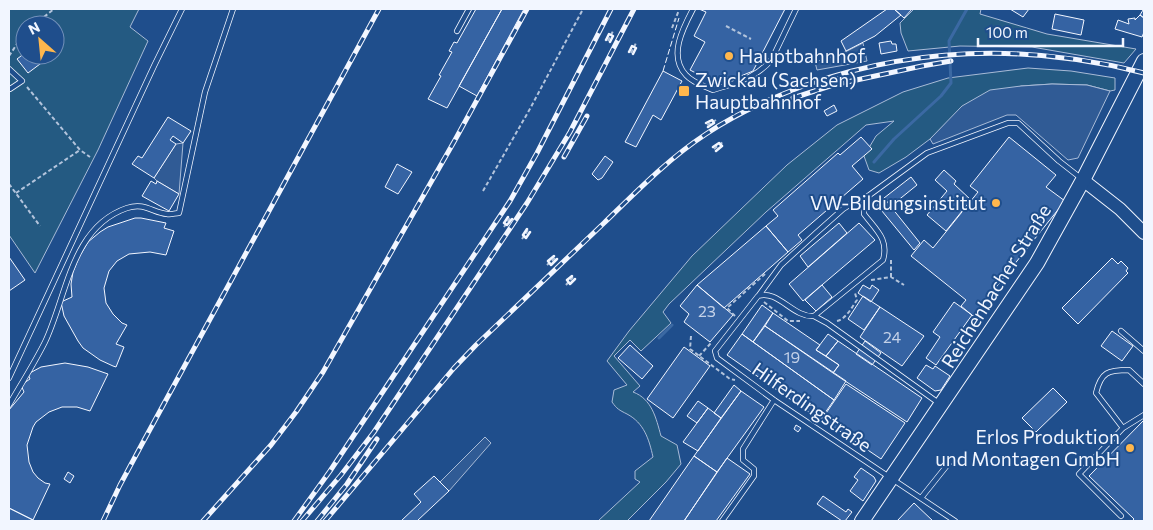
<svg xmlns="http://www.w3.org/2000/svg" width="1153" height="530" viewBox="0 0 1153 530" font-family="Commissioner,sans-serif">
	<rect width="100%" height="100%" fill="#1f4e8c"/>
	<path fill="#245a82" stroke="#a8bbd7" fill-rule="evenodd" d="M9 9H139L130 27 148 41 98 150 35 273 9 235ZM25 25H55V55H25Z
		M914 9H981L980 14 1047 34 1136 49 1124 63 1032 47 960 46 908 51 901 33 900 23Z
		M1028 68 1071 71 1115 78V90L1110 91 1087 85 1052 84 1021 86 945 124 930 139 906 157 879 173 869 170 864 156 876 136 894 121 866 125 766 212 669 304 663 312 671 323 641 351 630 340 614 356 640 386 633 392C652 399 656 418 661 436L677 445 681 464 666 482 627 521H598L640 482 635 479V471L653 457C649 439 644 423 627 414 619 410 617 409 612 402L614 390 627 385 607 361 629 331 692 256 787 165 837 125 903 92 948 78Z"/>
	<path fill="#305b95" stroke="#a8bbd7" d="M863 43 867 61 817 70 815 62 845 52Z
		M1052 84 1087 85 1110 91 1078 158 1068 160 1016 115H1007L933 144 930 139 962 106 990 90 1021 86Z
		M183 143 179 194 157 181 154 178 176 144Z
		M485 437 491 443 449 491 440 482Z"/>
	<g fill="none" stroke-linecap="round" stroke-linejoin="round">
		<path stroke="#3b69a3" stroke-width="3" d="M874 162 894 139 941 96 951 83 949 41 967 9
			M659 338 672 325"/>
	</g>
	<path fill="#3563a3" stroke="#f2f6ff" d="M476 9H502L447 108 428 99 441 76 439 75 452 52 449 51 454 42 457 43Z
		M502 9H524L477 96 459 86Z
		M699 9H785L753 71 731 80 724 76 719 85 690 70 705 42 694 36 706 12Z
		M887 9H894L901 15 875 36 846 51 841 41Z
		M894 9H912L904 18Z
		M1010 9H1029L1023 17Z
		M1141 9H1144V18L1140 15 1143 10Z
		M1055 14 1084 20 1081 35 1052 29Z
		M1140 15 1144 18V32L1142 37 1115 29 1118 20 1129 24 1128 19 1135 18V20Z
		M891 41 892 44H896L897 51 881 54 879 43Z
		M25 53V55H40L44 61 28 73 17 59Z
		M663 71 682 81 661 120 653 115 636 147 625 142Z
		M834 105 837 111 827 116 824 111Z
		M168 117 191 131 183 143 173 136 170 140 176 144 154 178 132 164 138 156 142 158Z
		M861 137 872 149 852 166 863 179 798 235 802 240 788 252 766 226 778 216 773 210 838 153 840 155Z
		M1009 137 1056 175 1046 187 1065 201 973 316 961 306 966 300 911 256 924 240 933 248 978 192 970 186Z
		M605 156 613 162 602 178 598 180 592 174Z
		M397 164 412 172 398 194 385 187Z
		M944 170 956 181 954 184 971 200 946 231 927 215 947 191 935 180Z
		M911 177 917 185 891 206 884 198Z
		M151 181 156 184 157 181 179 194 169 211 142 196Z
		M884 198 920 243 914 250 877 205Z
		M135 218H141L166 223 164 228 174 231 166 255 150 252 129 254 117 261 109 271 104 288 106 303 113 314 122 323 127 325 116 344 124 347 116 367 113 366 100 360 83 348 78 341 64 316 61 302 72 297 71 284 73 272 79 257 88 242 100 232 108 227Z
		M839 223 847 233 808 267 800 256Z
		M859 223 875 240 803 301 789 284Z
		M766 226 788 252 724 308 697 285Z
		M9 257 25 280 9 291Z
		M1112 258 1118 264 1121 261 1128 268 1126 271 1128 273 1078 324 1062 308Z
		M697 285 733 315 710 342 684 322 689 314 680 306Z
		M822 285 832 297 816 311 805 300Z
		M863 285 870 289 872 285 879 290 871 302 858 293Z
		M863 296 880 307 864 330 848 319Z
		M954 302 972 315 936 365 926 358 940 337 933 332Z
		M762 305 773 313 753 342 742 334Z
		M880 307 924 336 902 366 860 337Z
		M773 313 820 345 816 350 839 365 833 373 765 326Z
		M765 326 846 381 834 400 753 342Z
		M1112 331 1133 346 1122 361 1101 346Z
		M742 334 834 400 820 420 727 355Z
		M828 334 838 341 826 356 816 350Z
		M838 341 922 398 907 422 833 373 839 365 826 356Z
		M865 341 881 353 872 365 856 354Z
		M630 345 653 366 642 379 618 358Z
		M684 347 710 366 673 418 647 399Z
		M65 363 88 367 108 374 90 411 77 407H62L49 412 36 422 33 427 27 445 29 462 33 472 38 478 45 483 50 484 33 520 9 508V410L24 392 21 385 30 379 28 374 41 367Z
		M926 365 933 369 935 366 950 376 941 390 935 391 917 378Z
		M846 384 905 423 881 459 822 419Z
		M734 385 741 391 721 418 714 413Z
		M1053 388 1067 402 1036 432 1022 418Z
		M741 391 764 407 717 472 694 456Z
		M698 401 708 408 697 423 687 416Z
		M708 408 721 418 698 451 683 442Z
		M1144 420V521H1132L1134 519 1089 476Z
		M796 425 801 428 798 432 794 429Z
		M694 456 717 472 684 521H649Z
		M727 458 750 474 716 521H684Z
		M861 468 874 477 876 481 863 501 850 491 858 480 854 477Z
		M68 472 74 476 70 483 64 479Z
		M434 476 449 491 417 521H401L421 502 414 494Z
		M823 496 846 512 848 509 852 512 845 521H842L817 504Z
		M914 503 933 521H897Z
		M9 508 33 520 32 521H9Z"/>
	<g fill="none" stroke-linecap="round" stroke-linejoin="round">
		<g stroke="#f2f6ff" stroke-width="6">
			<path id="service" d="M693 9C683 28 668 56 686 75 693 83 704 86 713 90 735 83 757 78 772 59L796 9
				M457 31 469 9
				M9 69 22 81 10 89 9 88
				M759 295 781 265 815 234 843 209 854 202 864 199
				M814 316 827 323 940 404
				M1121 331 1144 351
				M9 378 154 66 182 9
				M9 405C21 384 34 364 45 342 67 296 71 227 127 208 145 202 153 213 167 214 171 215 175 213 179 213L205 92 233 9
				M1123 428 1096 393C1101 372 1108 370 1129 370L1144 384
				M921 498 953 458
				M1121 516 1079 474 1123 428 1144 415
				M722 521 754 476V469L743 460V449L774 400
				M955 521 774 400 717 358 715 351 758 296C778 289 793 318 814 316L883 260C889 239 876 230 864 214V199L927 153 1008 123H1018L1059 161 1082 179"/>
		</g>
		<g stroke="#f2f6ff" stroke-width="14">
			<path id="secondary" d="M1083 180 1120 209 1144 233"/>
		</g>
		<g stroke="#f2f6ff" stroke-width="16">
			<path id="primary" d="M862 521 1037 263 1083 180 1144 61"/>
		</g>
		<path stroke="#b3c4dc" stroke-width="2" stroke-dasharray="4 2.5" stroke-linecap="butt" d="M34 25 54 9
			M726 26 751 39
			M672 28 679 10
			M608 41 613 31
			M631 53 636 43
			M9 56 19 41 25 38
			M27 87 80 150 90 157
			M707 125 716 120
			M714 149 723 142
			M9 184 40 226
			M483 191 531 107 583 9
			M16 193 80 150
			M504 227 510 218
			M522 239 528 230
			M891 260V277
			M547 265 555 258
			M871 280 891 277 904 285
			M566 285 573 277
			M764 302 788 321H800
			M735 316 727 308 765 274
			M837 321C846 319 852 307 857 300L855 293
			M691 336 690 349 730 379 735 380
			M699 356 711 343"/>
		<use href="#service" stroke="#1f4e8c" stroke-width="4.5"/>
		<use href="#secondary" stroke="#1f4e8c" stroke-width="12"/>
		<use href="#primary" stroke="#1f4e8c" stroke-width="14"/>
		<g stroke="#f2f6ff" stroke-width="5">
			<path id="rail" d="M793 98 833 85 922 66 951 61
				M564 157 587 116
				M103 521 120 485 142 444 379 9
				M203 521 271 445 296 412 323 372 455 140 527 9
				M294 521 330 471 510 201 537 153 611 9
				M302 521 341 475 374 432 527 203 570 132 634 9
				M317 521 347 484 377 439
				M325 521 454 368 476 345C519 304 562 263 604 223 637 191 668 159 706 134 737 113 771 98 806 85 918 46 1030 44 1144 73"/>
		</g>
		<use href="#rail" stroke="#1f4e8c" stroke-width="3" stroke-dasharray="9" stroke-linecap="butt"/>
		<path stroke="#f2f6ff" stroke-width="1" stroke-dasharray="6 2.5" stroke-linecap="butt" d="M663 71 679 18"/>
		<path stroke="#f2f6ff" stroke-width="2.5" d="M606 40 609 34 613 36 610 42
			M629 52 632 46 636 48 633 54
			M706 123 712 120 714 123 708 127
			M713 147 719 143 722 146 716 151
			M508 217 504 223 507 225 512 219
			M527 229 523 235 526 238 530 232
			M554 256 548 261 551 265 557 259
			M572 276 567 280 570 284 575 279"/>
	</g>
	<g fill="#ffb74d" stroke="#1f4e8c" stroke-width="2">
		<circle cx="729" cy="56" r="5"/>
		<rect x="678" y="85" width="12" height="12" rx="2.5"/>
		<circle cx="996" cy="203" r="5"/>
		<circle cx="1130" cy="448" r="5"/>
	</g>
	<g text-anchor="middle" stroke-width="4" stroke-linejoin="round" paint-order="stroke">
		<g font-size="16" fill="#c3d1e8">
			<text x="707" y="317">23</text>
			<text x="892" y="343">24</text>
			<text x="792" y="363">19</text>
		</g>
		<g font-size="19" fill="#f2f6ff" stroke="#1f4e8c" text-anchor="start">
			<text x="739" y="63">Hauptbahnhof</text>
			<text x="695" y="87">Zwickau (Sachsen)<tspan x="695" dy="22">Hauptbahnhof</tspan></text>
			<text x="986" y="210" text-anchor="end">VW-Bildungsinstitut</text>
			<text x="1120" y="444" text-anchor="end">Erlos Produktion<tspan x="1120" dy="22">und Montagen GmbH</tspan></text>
		</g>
		<g font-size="19" fill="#f2f6ff" stroke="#1f4e8c">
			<text transform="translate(996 286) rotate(-58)" y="7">Reichenbacher Straße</text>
			<text transform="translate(812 407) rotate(35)" y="7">Hilferdingstraße</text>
		</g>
	</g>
	<rect width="1153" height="530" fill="none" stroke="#f2f6ff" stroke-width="20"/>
	<g transform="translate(40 40) rotate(333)"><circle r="24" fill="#1f4e8c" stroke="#7391ba"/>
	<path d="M0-4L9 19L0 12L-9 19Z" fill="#ffb74d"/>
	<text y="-8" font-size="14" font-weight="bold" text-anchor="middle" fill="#f2f6ff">N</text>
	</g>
	<path d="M978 38v8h145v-8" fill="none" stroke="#f2f6ff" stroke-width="2.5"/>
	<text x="986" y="38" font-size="15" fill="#f2f6ff" stroke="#1f4e8c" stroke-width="4" paint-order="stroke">100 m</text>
</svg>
